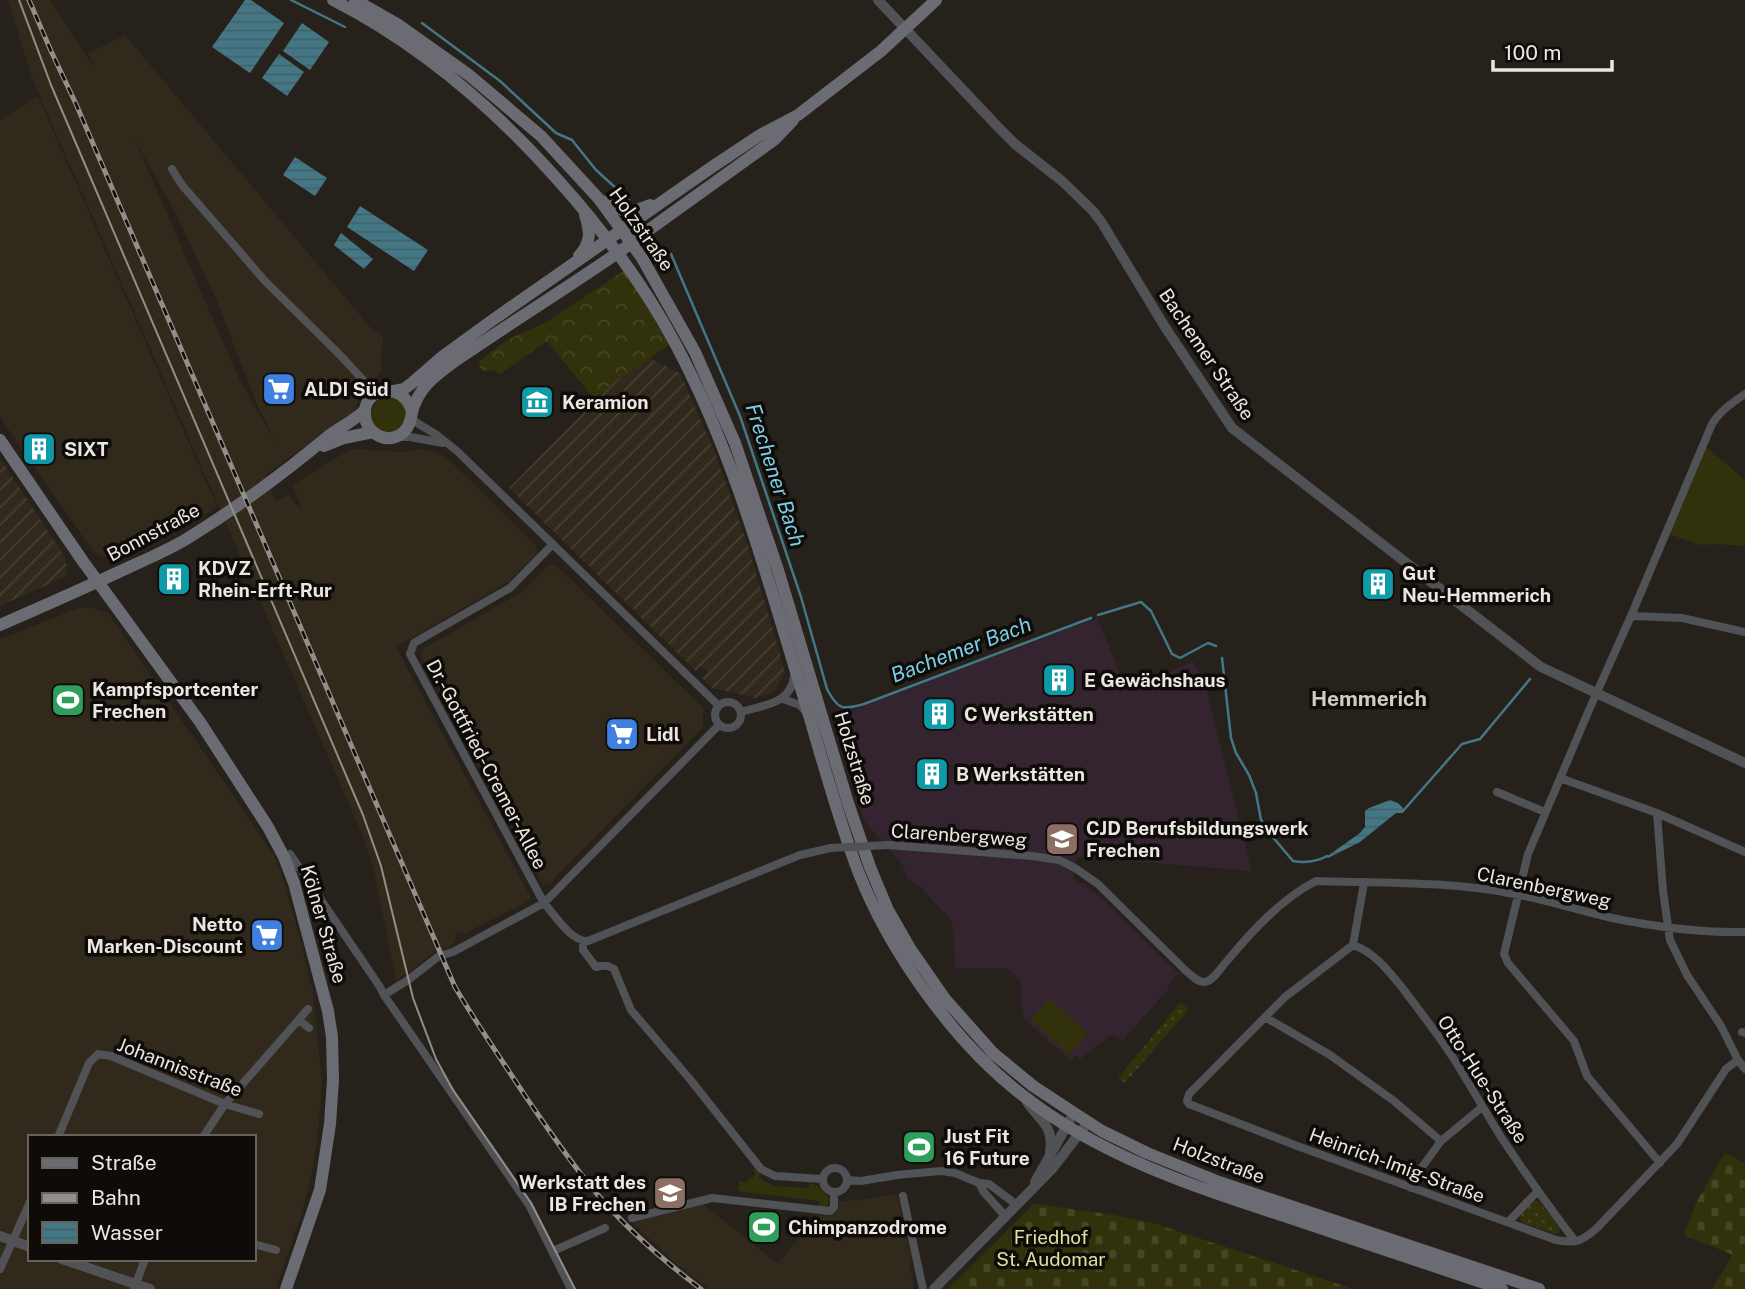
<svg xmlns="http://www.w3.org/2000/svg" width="1745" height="1289" viewBox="0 0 1745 1289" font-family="'Public Sans',sans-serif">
	<defs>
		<pattern id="industrial-furrows" width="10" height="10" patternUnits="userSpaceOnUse" patternTransform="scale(1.75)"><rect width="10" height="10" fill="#32291d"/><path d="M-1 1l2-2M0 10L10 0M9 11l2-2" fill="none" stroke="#463e33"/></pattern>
		<pattern id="forest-crowns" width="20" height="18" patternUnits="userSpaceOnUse" patternTransform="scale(1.75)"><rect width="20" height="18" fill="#31320b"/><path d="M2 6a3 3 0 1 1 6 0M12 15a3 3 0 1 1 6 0" fill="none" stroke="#454622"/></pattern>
		<pattern id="cemetery-stones" width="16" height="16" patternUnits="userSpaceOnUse" patternTransform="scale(1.75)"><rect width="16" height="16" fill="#31320b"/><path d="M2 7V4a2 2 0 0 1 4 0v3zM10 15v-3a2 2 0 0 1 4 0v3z" fill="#454622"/></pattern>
		<pattern id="park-dots" width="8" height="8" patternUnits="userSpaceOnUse" patternTransform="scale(1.75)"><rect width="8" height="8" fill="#31320b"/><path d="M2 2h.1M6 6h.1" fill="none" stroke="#454622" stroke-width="1.8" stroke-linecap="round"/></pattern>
		<pattern id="water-rules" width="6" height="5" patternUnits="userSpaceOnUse" patternTransform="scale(1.75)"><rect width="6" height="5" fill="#447785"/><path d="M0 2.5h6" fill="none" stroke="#456068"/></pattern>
	</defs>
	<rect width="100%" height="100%" fill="#26211a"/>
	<path fill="#32291d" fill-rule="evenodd" d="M8 0H50L93 67 89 53 125 35 371 328 383 336 381 372 362 392 353 413 265 475 276 501 289 495 303 512 292 485 351 449 404 452 423 449 438 453 452 463 536 545 537 554 508 582 396 647 530 896 529 901 464 934 457 931 454 942 450 947 434 952 416 967 396 980 373 868 364 839 32 78ZM134 138 175 212 216 299 257 404 276 443 241 383Z
		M38 96 217 507 187 525 116 558 100 556 92 550 0 417V120Z
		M548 565H556L703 708V727L549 884 542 883 421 657 423 649 520 593Z
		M90 607 108 613 274 855 282 876 301 942 313 993 322 1080 319 1124 313 1169 303 1209 276 1289H0V639L78 608ZM30 1137H254V1259H30Z
		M897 1194 912 1261 909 1262 914 1286 913 1289H709L674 1262 633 1223 703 1204 778 1264 817 1216 839 1201 861 1200Z"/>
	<path fill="url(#industrial-furrows)" d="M649 358 680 373 714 450 748 546 779 650 785 674 773 693 755 698 713 688 702 678 708 671 701 666 696 671 509 488 614 382Z
		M0 458 65 557 67 570 64 577 0 606Z"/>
	<path fill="#332430" d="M1097 618 1128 692 1193 661 1204 680 1252 871 1077 857 1073 878 1090 889 1105 901 1179 974 1171 981 1167 991 1123 1040 1111 1035 1080 1059 1077 1055 1070 1060 1034 1028 1024 1018 1022 1010 1021 982 1007 968H955L953 927 949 918 921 888 907 878 902 864 864 821 833 717Z"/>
	<path fill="#31320b" d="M386 397 398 398 406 407V424L390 434C390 433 379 431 379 430 364 419 371 402 386 397Z
		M1706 447 1745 480V546L1716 544 1701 545 1669 534Z
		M1050 999 1088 1034 1069 1055 1031 1019Z
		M755 1168 760 1174 758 1177 773 1186 809 1188V1183L817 1185 829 1198 828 1205 826 1207H819V1201L738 1191 739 1181 745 1183 756 1174 753 1170Z"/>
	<path fill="url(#forest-crowns)" d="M625 270 669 345 614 382 595 400 547 341 500 374 492 370 482 371 478 362 507 340 545 323Z"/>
	<path fill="url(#cemetery-stones)" d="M1725 1153 1745 1163V1289H1712L1733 1255 1684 1235 1697 1201Z
		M1034 1204 1109 1214 1153 1223 1353 1289H948Z"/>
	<path fill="url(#park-dots)" d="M1180 1003 1189 1009 1125 1083 1118 1078Z
		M1533 1201 1539 1202 1559 1226 1560 1230 1559 1233 1554 1234 1521 1222 1520 1215Z"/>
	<path fill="url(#water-rules)" d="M245 0H251L284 23 250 73 212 47Z
		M302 23 329 42 310 70 283 51Z
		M279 54 304 72 287 96 262 78Z
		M295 157 327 178 315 196 283 175Z
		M360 206 428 250 414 271 347 227Z
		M341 233 373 259 364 269 334 245Z
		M1390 800 1398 803 1404 809 1403 813H1396L1360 842 1328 858 1326 857 1360 833 1365 827V811L1369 808Z"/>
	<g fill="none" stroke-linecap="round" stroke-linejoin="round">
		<path stroke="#447785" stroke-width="2.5" d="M291 0 345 27
			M422 23 500 81 556 133 572 140 596 170 629 200
			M671 254 740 416 801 597 827 689C838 710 842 710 864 704L1091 618
			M1098 615 1141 602 1151 611 1172 654 1180 658 1208 643 1216 646
			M1222 658 1231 738 1236 753 1249 775 1256 793 1261 820 1271 835 1293 861C1305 863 1316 862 1327 856
			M1400 810 1403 811 1462 744 1480 739 1530 679"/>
		<path stroke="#515256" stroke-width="8" d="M172 169 182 185 265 281 340 355 376 394
			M412 418 417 423 437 435 457 451 719 706
			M397 437H410L443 443
			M553 544 510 588 419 640 414 643 410 654 544 903C555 915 571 942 588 941L800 855 831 848
			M1631 616 1682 618 1745 632
			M783 699 800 705 807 713
			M715 715a13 13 0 1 1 26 0a13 13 0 1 1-26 0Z
			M741 712C764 705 791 704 794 676
			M1560 778 1657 813 1663 891 1670 940 1687 975 1721 1026 1738 1060 1745 1069
			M1497 792 1545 812
			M1657 813 1745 852
			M888 845 1032 856 1059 860 1075 868 1098 884 1186 971C1191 975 1197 982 1204 982 1213 982 1221 967 1227 961 1252 931 1281 899 1316 881 1383 883 1452 881 1519 895 1550 901 1581 911 1612 918 1656 927 1701 933 1745 932
			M290 854 380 987 384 995 529 1205 571 1289
			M1364 883 1353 945 1285 997 1189 1094 1187 1101 1189 1104 1300 1147 1556 1240C1576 1244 1582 1241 1597 1228L1677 1144 1726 1069 1738 1060
			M583 942V950L596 967 601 966
			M1353 945C1375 952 1390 973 1404 990 1422 1014 1441 1038 1457 1064 1472 1088 1486 1113 1501 1137 1525 1173 1549 1207 1575 1241
			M605 966H608L614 969 631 1010 689 1078 761 1169 775 1176 823 1179
			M384 995 408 980 439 956 453 952 544 903 719 725
			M1265 1017 1330 1055 1394 1101 1441 1141
			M299 1020 309 1028
			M1742 1032 1745 1033
			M58 1137 89 1063 98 1054 111 1056 225 1104 259 1114
			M203 1137 225 1104 308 1009
			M1660 1163 1587 1076 1574 1041 1508 963 1504 954 1528 854 1589 710 1631 616 1712 424C1720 411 1732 403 1745 394
			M823 1180a12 12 0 1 1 24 0a12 12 0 1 1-24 0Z
			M847 1180 861 1181 897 1175 941 1171 955 1173 979 1183 989 1184 1017 1205
			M979 1183 983 1191 1006 1217
			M1411 1188 1422 1167 1441 1141 1482 1107
			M903 1196 923 1289
			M632 1218 712 1198 830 1211 834 1207V1192
			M1508 1222 1537 1192
			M254 1244 276 1250
			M553 1251 605 1228
			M0 1269 30 1202
			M134 1289 145 1259"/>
		<path stroke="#515256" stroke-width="10" d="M878 0 999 128 1015 144 1062 181 1093 211 1102 223 1165 327 1232 428 1541 667 1745 763
			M1027 1102C1040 1121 1054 1125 1050 1152
			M1035 1182 1070 1120
			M0 1236 30 1247
			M62 1259 150 1289
			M934 1289 1053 1168 1088 1122"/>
		<path stroke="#6b6c73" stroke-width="12" d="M333 0C419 44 493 107 557 179 603 230 643 283 676 345 733 452 765 570 800 685 819 747 835 810 858 871 889 951 954 1042 1021 1094 1103 1159 1202 1189 1299 1221 1366 1244 1434 1266 1502 1289
			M355 0 397 24 469 75 541 136 599 199 642 258 695 352 735 443 778 570 848 803 870 867 888 910 911 950 945 999 993 1053 1033 1086 1074 1113 1102 1131 1147 1153 1219 1182 1539 1289
			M602 201 627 212 634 211 650 205
			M579 256C592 241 590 231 585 215
			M394 391 404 389 412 383 443 356 494 319 712 167 760 135 798 115 881 51 936 0
			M412 412C405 381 362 386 365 416 366 430 381 442 395 437 407 433 410 424 412 413 413 405 419 395 423 389 431 378 444 369 455 361 509 324 565 289 619 252 632 243 644 233 657 224 696 196 735 168 774 140L793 120
			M0 440 82 560 200 722 268 827 284 857 294 883 328 1011 332 1037 333 1080 330 1124 320 1190 286 1289
			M324 446 344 438 373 432
			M0 625C46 605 91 585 136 564 154 556 172 548 188 538 235 509 284 473 326 438 338 428 353 422 365 410"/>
		<path stroke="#928e88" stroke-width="2" d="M19 0 51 85 363 815 381 866 413 998 436 1059 453 1090 531 1203 575 1289"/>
		<g stroke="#928e88" stroke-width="5">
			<path id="rail" d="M29 0 51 51 76 104 455 987C478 1026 503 1062 528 1100 550 1132 572 1165 598 1195 628 1230 664 1261 701 1289"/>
		</g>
		<use href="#rail" stroke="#0e0b08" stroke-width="2.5" stroke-dasharray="8" stroke-linecap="butt"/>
		<path stroke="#515256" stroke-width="8" d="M831 848 888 845"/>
	</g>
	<defs>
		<g id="supermarket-square" transform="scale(1.75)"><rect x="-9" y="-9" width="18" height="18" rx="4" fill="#3f7fe0" stroke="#0e0b08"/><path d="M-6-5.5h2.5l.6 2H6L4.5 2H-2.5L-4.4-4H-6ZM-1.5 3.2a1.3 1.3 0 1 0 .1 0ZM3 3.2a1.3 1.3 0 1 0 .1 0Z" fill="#fff"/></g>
		<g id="museum-square" transform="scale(1.75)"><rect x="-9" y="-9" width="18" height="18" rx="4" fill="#0f9aa8" stroke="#0e0b08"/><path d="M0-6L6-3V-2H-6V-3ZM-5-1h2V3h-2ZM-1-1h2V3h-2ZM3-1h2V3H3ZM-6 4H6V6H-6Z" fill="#fff"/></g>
		<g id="building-square" transform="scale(1.75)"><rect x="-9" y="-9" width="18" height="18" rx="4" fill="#0f9aa8" stroke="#0e0b08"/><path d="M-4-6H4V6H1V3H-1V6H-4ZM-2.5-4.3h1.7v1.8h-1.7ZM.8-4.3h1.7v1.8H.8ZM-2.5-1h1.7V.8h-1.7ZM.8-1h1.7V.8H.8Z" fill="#fff"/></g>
		<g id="stadium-square" transform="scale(1.75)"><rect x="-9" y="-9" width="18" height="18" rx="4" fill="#2e9e5b" stroke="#0e0b08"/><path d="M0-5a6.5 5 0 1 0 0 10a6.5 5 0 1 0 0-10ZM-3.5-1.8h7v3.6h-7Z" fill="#fff"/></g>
		<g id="school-square" transform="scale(1.75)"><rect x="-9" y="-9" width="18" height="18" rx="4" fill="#8d6e63" stroke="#0e0b08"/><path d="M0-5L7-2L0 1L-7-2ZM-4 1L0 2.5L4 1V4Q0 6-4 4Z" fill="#fff"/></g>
	</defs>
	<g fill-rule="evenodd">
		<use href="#supermarket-square" x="279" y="389"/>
		<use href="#museum-square" x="537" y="402"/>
		<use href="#building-square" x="39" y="449"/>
		<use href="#building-square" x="174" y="579"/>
		<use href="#building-square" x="1378" y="584"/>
		<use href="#building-square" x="1059" y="680"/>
		<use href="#stadium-square" x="68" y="700"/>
		<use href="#building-square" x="939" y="714"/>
		<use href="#supermarket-square" x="622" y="734"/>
		<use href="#building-square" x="932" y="774"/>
		<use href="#school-square" x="1062" y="839"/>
		<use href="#supermarket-square" x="267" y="935"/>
		<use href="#stadium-square" x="919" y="1147"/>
		<use href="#school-square" x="670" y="1193"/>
		<use href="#stadium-square" x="764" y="1227"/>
	</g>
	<g text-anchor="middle" stroke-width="7" stroke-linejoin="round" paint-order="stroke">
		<g font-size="19" fill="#eae7e2" stroke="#0e0b08">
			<text transform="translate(642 229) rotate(55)" y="7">Holzstraße</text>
			<text transform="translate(1207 354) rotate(56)" y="7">Bachemer Straße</text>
			<text transform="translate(153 532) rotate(-28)" y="7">Bonnstraße</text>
			<text transform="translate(855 758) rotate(73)" y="7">Holzstraße</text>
			<text transform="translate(487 764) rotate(62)" y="7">Dr.-Gottfried-Cremer-Allee</text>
			<text transform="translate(959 835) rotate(4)" y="7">Clarenbergweg</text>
			<text transform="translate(1544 887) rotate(12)" y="7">Clarenbergweg</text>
			<text transform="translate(324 924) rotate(74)" y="7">Kölner Straße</text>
			<text transform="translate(180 1067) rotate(21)" y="7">Johannisstraße</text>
			<text transform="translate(1483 1079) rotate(57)" y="7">Otto-Hue-Straße</text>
			<text transform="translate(1219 1160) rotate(21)" y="7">Holzstraße</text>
			<text transform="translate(1397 1165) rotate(20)" y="7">Heinrich-Imig-Straße</text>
		</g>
		<g font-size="19" font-weight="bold" fill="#eae7e2" stroke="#0e0b08" text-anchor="start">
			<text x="304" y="396">ALDI Süd</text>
			<text x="562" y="409">Keramion</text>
			<text x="64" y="456">SIXT</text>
			<text x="198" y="575">KDVZ<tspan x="198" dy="22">Rhein-Erft-Rur</tspan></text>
			<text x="1402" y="580">Gut<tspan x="1402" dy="22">Neu-Hemmerich</tspan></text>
			<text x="1084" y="687">E Gewächshaus</text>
			<text x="92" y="696">Kampfsportcenter<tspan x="92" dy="22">Frechen</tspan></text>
			<text x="964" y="721">C Werkstätten</text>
			<text x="646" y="741">Lidl</text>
			<text x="956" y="781">B Werkstätten</text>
			<text x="1086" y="835">CJD Berufsbildungswerk<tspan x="1086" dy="22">Frechen</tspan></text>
			<text x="243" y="931" text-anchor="end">Netto<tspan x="243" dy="22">Marken-Discount</tspan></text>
			<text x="944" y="1143">Just Fit<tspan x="944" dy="22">16 Future</tspan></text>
			<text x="646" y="1189" text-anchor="end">Werkstatt des<tspan x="646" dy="22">IB Frechen</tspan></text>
			<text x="788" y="1234">Chimpanzodrome</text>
		</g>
		<g font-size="19" fill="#dde19c" stroke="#0e0b08">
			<text x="1051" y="1244">Friedhof<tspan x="1051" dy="22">St. Audomar</tspan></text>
		</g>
		<g font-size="21" font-style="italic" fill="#7acfe6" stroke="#0e0b08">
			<text transform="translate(775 475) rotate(72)" y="7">Frechener Bach</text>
			<text transform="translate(961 650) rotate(-21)" y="7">Bachemer Bach</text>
		</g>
		<g font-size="21" font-weight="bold" fill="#d2cbc2" stroke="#0e0b08">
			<text x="1369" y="706">Hemmerich</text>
		</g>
	</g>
	<rect x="28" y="1135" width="228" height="126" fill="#0e0b08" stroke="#66635f" stroke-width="2"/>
	<rect x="42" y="1158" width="35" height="10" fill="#6b6c73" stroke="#66635f" stroke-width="2"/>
	<text x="91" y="1170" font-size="21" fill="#eae7e2">Straße</text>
	<rect x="42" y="1193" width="35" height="10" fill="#928e88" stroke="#66635f" stroke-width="2"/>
	<text x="91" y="1205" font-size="21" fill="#eae7e2">Bahn</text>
	<rect x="42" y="1222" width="35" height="21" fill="url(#water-rules)" stroke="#66635f" stroke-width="2"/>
	<text x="91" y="1240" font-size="21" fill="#eae7e2">Wasser</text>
	<path d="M1493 60v10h119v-10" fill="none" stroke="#eae7e2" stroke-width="3.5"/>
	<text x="1504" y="60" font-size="21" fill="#eae7e2" stroke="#0e0b08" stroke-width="5" paint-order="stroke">100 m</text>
</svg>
